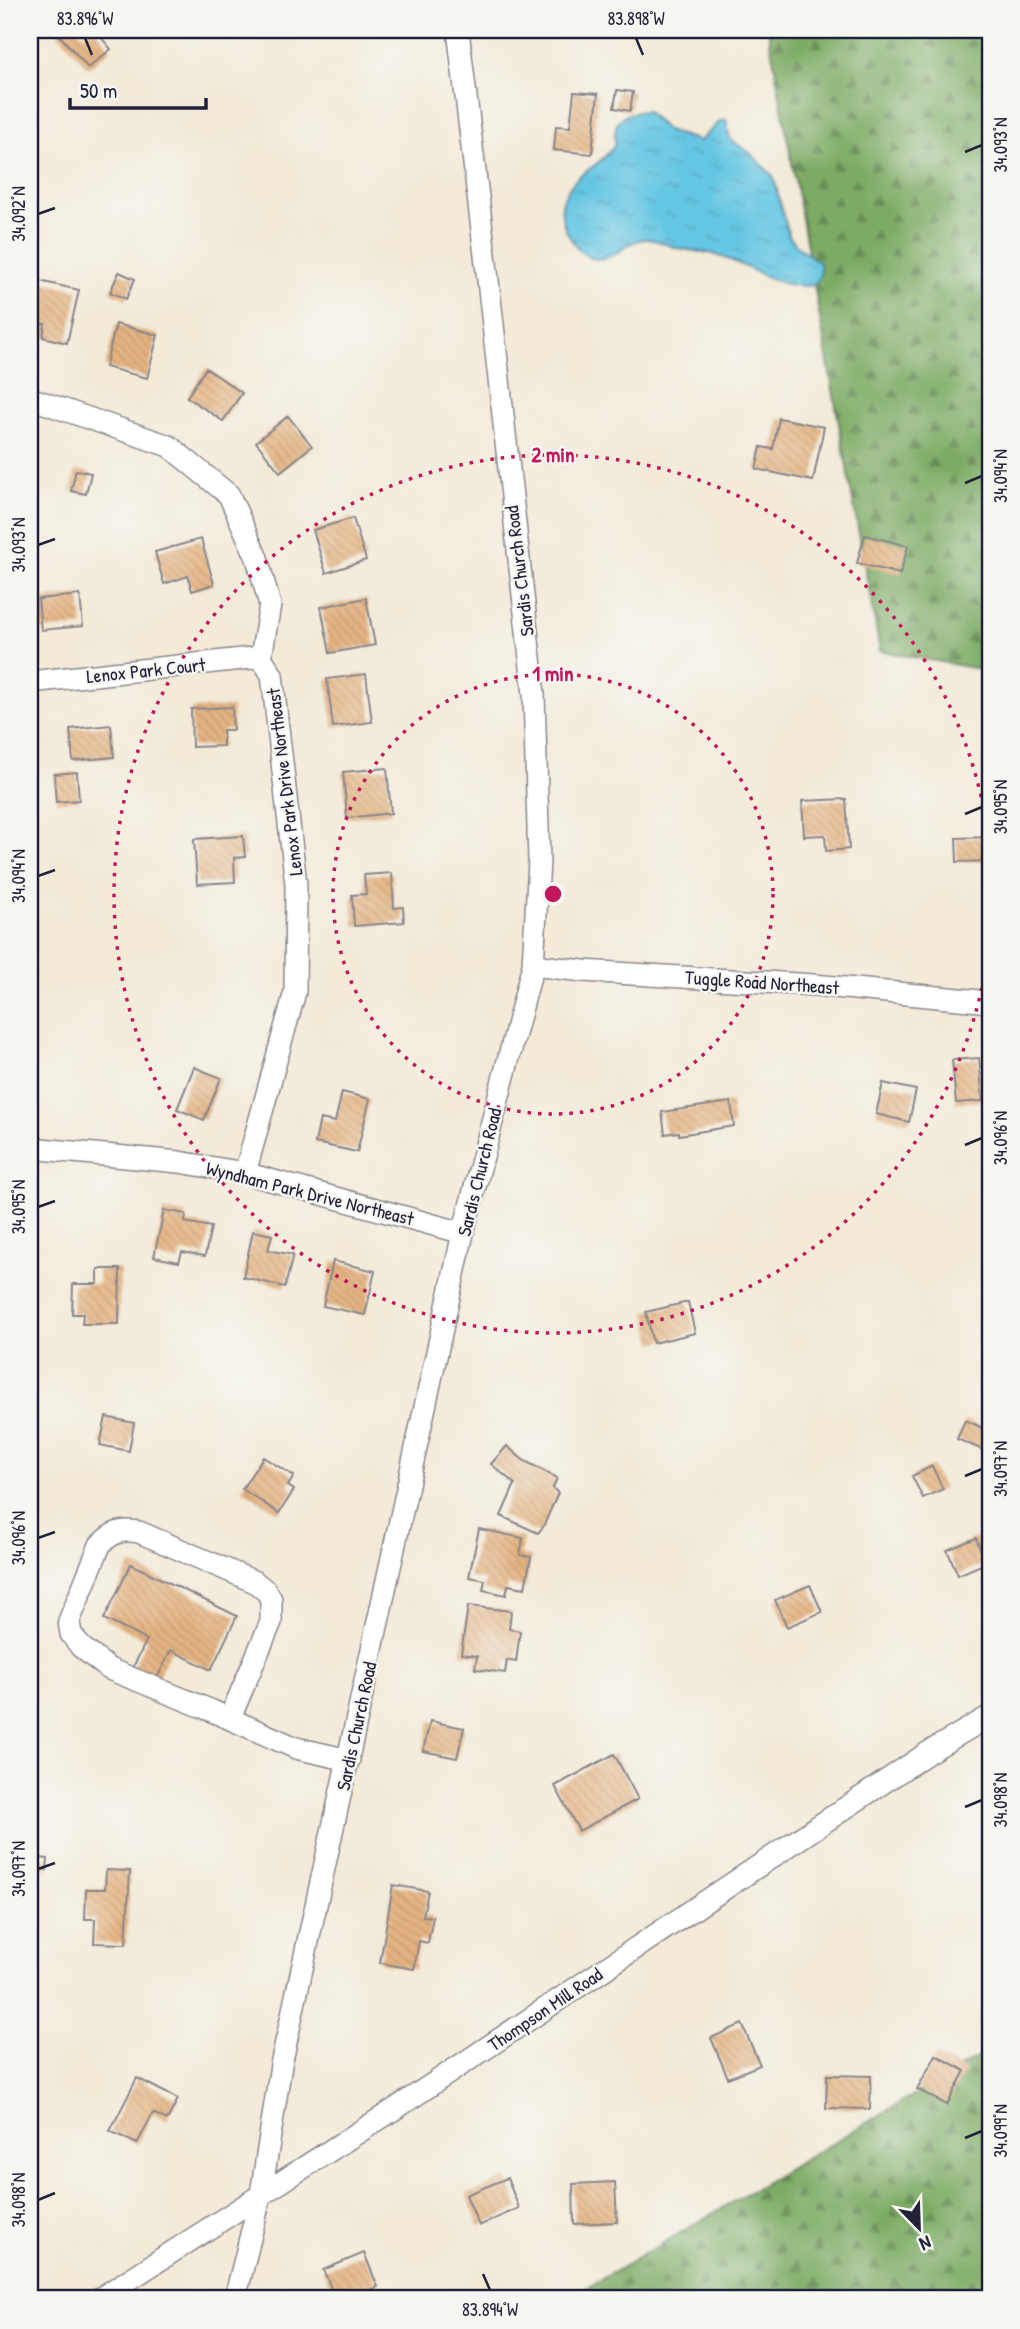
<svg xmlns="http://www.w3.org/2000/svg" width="1020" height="2329" viewBox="0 0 1020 2329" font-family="'Patrick Hand',sans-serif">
	<defs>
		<pattern id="forest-firs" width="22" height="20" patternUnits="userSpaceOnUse" patternTransform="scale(1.75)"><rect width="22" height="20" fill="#7dab65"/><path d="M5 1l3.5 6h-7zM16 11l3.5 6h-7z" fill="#668b54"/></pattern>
		<pattern id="water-ripples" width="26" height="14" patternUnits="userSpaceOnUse" patternTransform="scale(1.75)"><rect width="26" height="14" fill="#65c6e3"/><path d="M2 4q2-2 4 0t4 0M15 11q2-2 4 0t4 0" fill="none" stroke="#57aac4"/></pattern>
		<pattern id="building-back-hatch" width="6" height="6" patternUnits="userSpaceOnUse" patternTransform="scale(1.75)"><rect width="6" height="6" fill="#e5b381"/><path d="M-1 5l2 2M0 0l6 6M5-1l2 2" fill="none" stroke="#c49a70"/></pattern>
	</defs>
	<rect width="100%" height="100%" fill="#f6f6f2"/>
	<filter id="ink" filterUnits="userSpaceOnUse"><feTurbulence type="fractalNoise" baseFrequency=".0143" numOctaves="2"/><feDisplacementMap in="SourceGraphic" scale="14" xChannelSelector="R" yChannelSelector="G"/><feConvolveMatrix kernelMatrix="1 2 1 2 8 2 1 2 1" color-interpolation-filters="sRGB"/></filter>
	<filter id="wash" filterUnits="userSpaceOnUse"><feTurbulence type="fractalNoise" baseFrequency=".00686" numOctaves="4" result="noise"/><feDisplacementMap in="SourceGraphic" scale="28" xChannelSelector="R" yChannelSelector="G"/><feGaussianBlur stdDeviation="1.57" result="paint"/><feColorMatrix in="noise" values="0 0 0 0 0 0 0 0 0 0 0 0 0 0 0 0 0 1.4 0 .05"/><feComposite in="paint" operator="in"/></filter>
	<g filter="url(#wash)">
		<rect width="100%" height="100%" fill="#f3ead8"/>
		<path fill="url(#forest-firs)" stroke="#506650" stroke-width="2" d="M768 30H990V671L880 651Z
			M990 2050V2299H568Z"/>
		<path fill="url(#water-ripples)" stroke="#44748f" stroke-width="2" d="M646 111 667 131 700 141 720 121 726 120 730 139 750 153 773 176 789 236 798 247 820 263V276L814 285C775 291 746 261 709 253 698 251 687 250 677 248 667 245 657 239 646 239 627 239 618 259 598 259 588 259 579 251 573 242 556 218 558 196 580 176 587 170 595 166 601 160 606 155 613 150 615 143 616 140 614 137 615 133 616 115 631 112 646 111Z"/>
		<g id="blocks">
			<path fill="url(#building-back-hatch)" d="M55 30H79L84 35 90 30H95L111 49 88 68Z
				M617 90 633 92 630 111 614 108Z
				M574 92 598 94 592 154 554 150 556 126 570 127Z
				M119 272 135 279 126 299 110 292Z
				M35 280 79 290 67 343 43 337 45 324 30 321V302Z
				M116 324 158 335 147 378 105 367Z
				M206 368 242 393 223 421 187 397Z
				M288 416 312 446 280 472 256 442Z
				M779 418 824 427 813 481 756 469 761 447 773 449Z
				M76 470 91 473 86 494 71 491Z
				M353 518 366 560 326 573 313 530Z
				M865 535 908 546 900 574 857 563Z
				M201 539 214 584 192 591 188 576 164 584 155 552Z
				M80 595 83 626 41 630 38 599Z
				M366 598 375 645 330 653 321 607Z
				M366 674 372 722 333 727 327 679Z
				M232 707 233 730H223V746L192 747 191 709Z
				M111 725 114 757 73 761 70 729Z
				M387 768 391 813 347 818 343 772Z
				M77 772 79 800 56 802 54 774Z
				M846 799 849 849 826 851 825 835 804 836 802 801Z
				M243 836 245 857 234 858 235 882 197 884 194 839Z
				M990 837V861L957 862 956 838Z
				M392 873 394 908 403 907 404 922 354 926 352 895 366 894 364 875Z
				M979 1058 983 1101 956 1103 952 1060Z
				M194 1067 221 1078 204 1120 177 1109Z
				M883 1083 916 1090 909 1122 876 1114Z
				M342 1092 370 1099 357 1152 315 1143 320 1119 335 1122Z
				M731 1102 734 1126 679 1135V1132L665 1134 662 1112Z
				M164 1210 186 1214 185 1222 211 1227 205 1256 182 1252 179 1262 154 1257Z
				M253 1231 272 1235 268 1250 293 1255 285 1287 243 1277Z
				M333 1261 375 1271 365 1315 323 1306Z
				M98 1269H120L119 1324H82L83 1314H72L73 1284H98Z
				M688 1302 695 1333 653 1343 646 1312Z
				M106 1417 134 1423 129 1451 100 1445Z
				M965 1420 990 1431V1453L957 1439Z
				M507 1446 523 1460 557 1478 553 1488 558 1493 543 1527 538 1533 501 1516 515 1484 491 1464Z
				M263 1457 294 1476 288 1486 294 1490 279 1513 242 1489Z
				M932 1466 943 1489 923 1498 912 1476Z
				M479 1529 523 1538 520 1555 531 1557 525 1588 508 1585 506 1595 483 1590 485 1580 469 1577Z
				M976 1538 986 1563 958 1575 947 1550Z
				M131 1564 237 1616 211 1670 171 1650 157 1678 133 1667 147 1640 104 1619Z
				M810 1585 822 1612 787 1627 775 1600Z
				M468 1606 511 1611 509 1629 520 1631 516 1662 507 1660 505 1673 475 1669 477 1656 461 1654Z
				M430 1721 464 1728 457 1758 423 1751Z
				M614 1754 638 1799 579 1831 555 1786Z
				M30 1857 48 1859 47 1870 30 1867Z
				M106 1870 130 1871 126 1944 94 1943 95 1919H85L86 1889H105Z
				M393 1885 428 1891 423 1916 433 1917 428 1943 419 1941 414 1969 380 1963Z
				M742 2024 760 2065 728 2078 711 2038Z
				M936 2055 965 2071 947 2105 917 2089Z
				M827 2075 871 2076 870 2109 826 2108Z
				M137 2078 178 2099 167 2120 153 2113 137 2144 110 2131Z
				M507 2178 519 2208 479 2226 466 2195Z
				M615 2182 617 2222 574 2224 573 2184Z
				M364 2253 378 2287 349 2299H336L323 2270Z"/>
		</g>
	</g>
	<g filter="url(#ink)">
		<use href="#blocks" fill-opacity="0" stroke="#8a868a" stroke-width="2"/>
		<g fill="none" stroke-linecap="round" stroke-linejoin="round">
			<g stroke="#8a868a" stroke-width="24">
				<path id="minor" d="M30 398 169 446 229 495 257 558 270 605 261 657 272 675 296 885 295 992 245 1173
					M30 682 261 657
					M533 965 583 971 814 985 990 1002
					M30 1148 179 1162 245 1173 463 1233
					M230 1718 271 1622V1599L266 1591 255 1582 139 1532C122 1529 112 1532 100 1545L69 1621 71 1634 81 1647 109 1669 210 1710 296 1748 349 1760
					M99 2299 398 2107 929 1752 990 1716
					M235 2299 261 2194 281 2065 463 1233 533 965 539 861 534 694 488 280 458 30"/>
			</g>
			<use href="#minor" stroke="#fff" stroke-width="21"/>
		</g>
	</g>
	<path fill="none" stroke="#22223b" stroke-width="2.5" d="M85 38 92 55M636 38 643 55M965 152 982 145M38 214 55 208M965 483 982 476M38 545 55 539M965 814 982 807M38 876 55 870M965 1145 982 1138M38 1207 55 1201M965 1476 982 1469M38 1538 55 1532M965 1807 982 1800M38 1869 55 1863M965 2138 982 2131M38 2200 55 2193M483 2274 490 2290"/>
	<g fill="none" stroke="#c2185b" stroke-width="3.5" stroke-dasharray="3.5 7">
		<circle cx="553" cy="894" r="220"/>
		<path d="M990 936A439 439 0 1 1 990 852"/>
	</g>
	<g text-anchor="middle" stroke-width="5" stroke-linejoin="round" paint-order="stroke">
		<g font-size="19" fill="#22223b" stroke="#f6f6f2">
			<text transform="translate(519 571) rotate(-97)" y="7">Sardis Church Road</text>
			<text transform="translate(146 670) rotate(-6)" y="7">Lenox Park Court</text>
			<text transform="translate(284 782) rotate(-97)" y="7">Lenox Park Drive Northeast</text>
			<text transform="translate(762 982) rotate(4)" y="7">Tuggle Road Northeast</text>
			<text transform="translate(479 1172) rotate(-76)" y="7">Sardis Church Road</text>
			<text transform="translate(310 1193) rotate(14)" y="7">Wyndham Park Drive Northeast</text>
			<text transform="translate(356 1726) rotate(-78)" y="7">Sardis Church Road</text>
			<text transform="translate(545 2009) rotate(-34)" y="7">Thompson Mill Road</text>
		</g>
	</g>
	<circle cx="553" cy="894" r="10" fill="#c2185b" stroke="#f6f6f2" stroke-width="3.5"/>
	<g font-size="21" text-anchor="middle" font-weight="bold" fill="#c2185b" stroke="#f6f6f2" stroke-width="5" stroke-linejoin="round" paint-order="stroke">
		<text x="553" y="462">2 min</text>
		<text x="553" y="681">1 min</text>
	</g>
	<rect width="1020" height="2329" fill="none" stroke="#f6f6f2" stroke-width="77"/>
	<g transform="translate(919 2228) rotate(157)" stroke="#f6f6f2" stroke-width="5" paint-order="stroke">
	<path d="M0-5L12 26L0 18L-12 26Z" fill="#22223b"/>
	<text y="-10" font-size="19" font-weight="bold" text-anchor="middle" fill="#22223b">N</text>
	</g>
	<path d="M70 98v10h136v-10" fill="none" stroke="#22223b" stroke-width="3.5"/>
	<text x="80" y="98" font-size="21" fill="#22223b" stroke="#f6f6f2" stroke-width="5" paint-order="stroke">50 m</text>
	<rect x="38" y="38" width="944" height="2252" fill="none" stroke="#22223b" stroke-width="2.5"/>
	<g font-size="18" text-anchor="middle" fill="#22223b">
		<text x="85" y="25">83.896°W</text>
		<text x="636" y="25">83.898°W</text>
		<text transform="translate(1001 145) rotate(-90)" y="6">34.093°N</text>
		<text transform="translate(19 214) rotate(-90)" y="6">34.092°N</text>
		<text transform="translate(1001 476) rotate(-90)" y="6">34.094°N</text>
		<text transform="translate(19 545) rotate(-90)" y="6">34.093°N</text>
		<text transform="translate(1001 807) rotate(-90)" y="6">34.095°N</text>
		<text transform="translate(19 876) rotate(-90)" y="6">34.094°N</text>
		<text transform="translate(1001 1138) rotate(-90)" y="6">34.096°N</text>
		<text transform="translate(19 1207) rotate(-90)" y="6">34.095°N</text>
		<text transform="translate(1001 1469) rotate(-90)" y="6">34.097°N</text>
		<text transform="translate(19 1538) rotate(-90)" y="6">34.096°N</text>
		<text transform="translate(1001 1800) rotate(-90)" y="6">34.098°N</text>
		<text transform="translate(19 1869) rotate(-90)" y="6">34.097°N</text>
		<text transform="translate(1001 2131) rotate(-90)" y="6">34.099°N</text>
		<text transform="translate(19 2200) rotate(-90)" y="6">34.098°N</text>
		<text x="490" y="2316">83.894°W</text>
	</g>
</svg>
